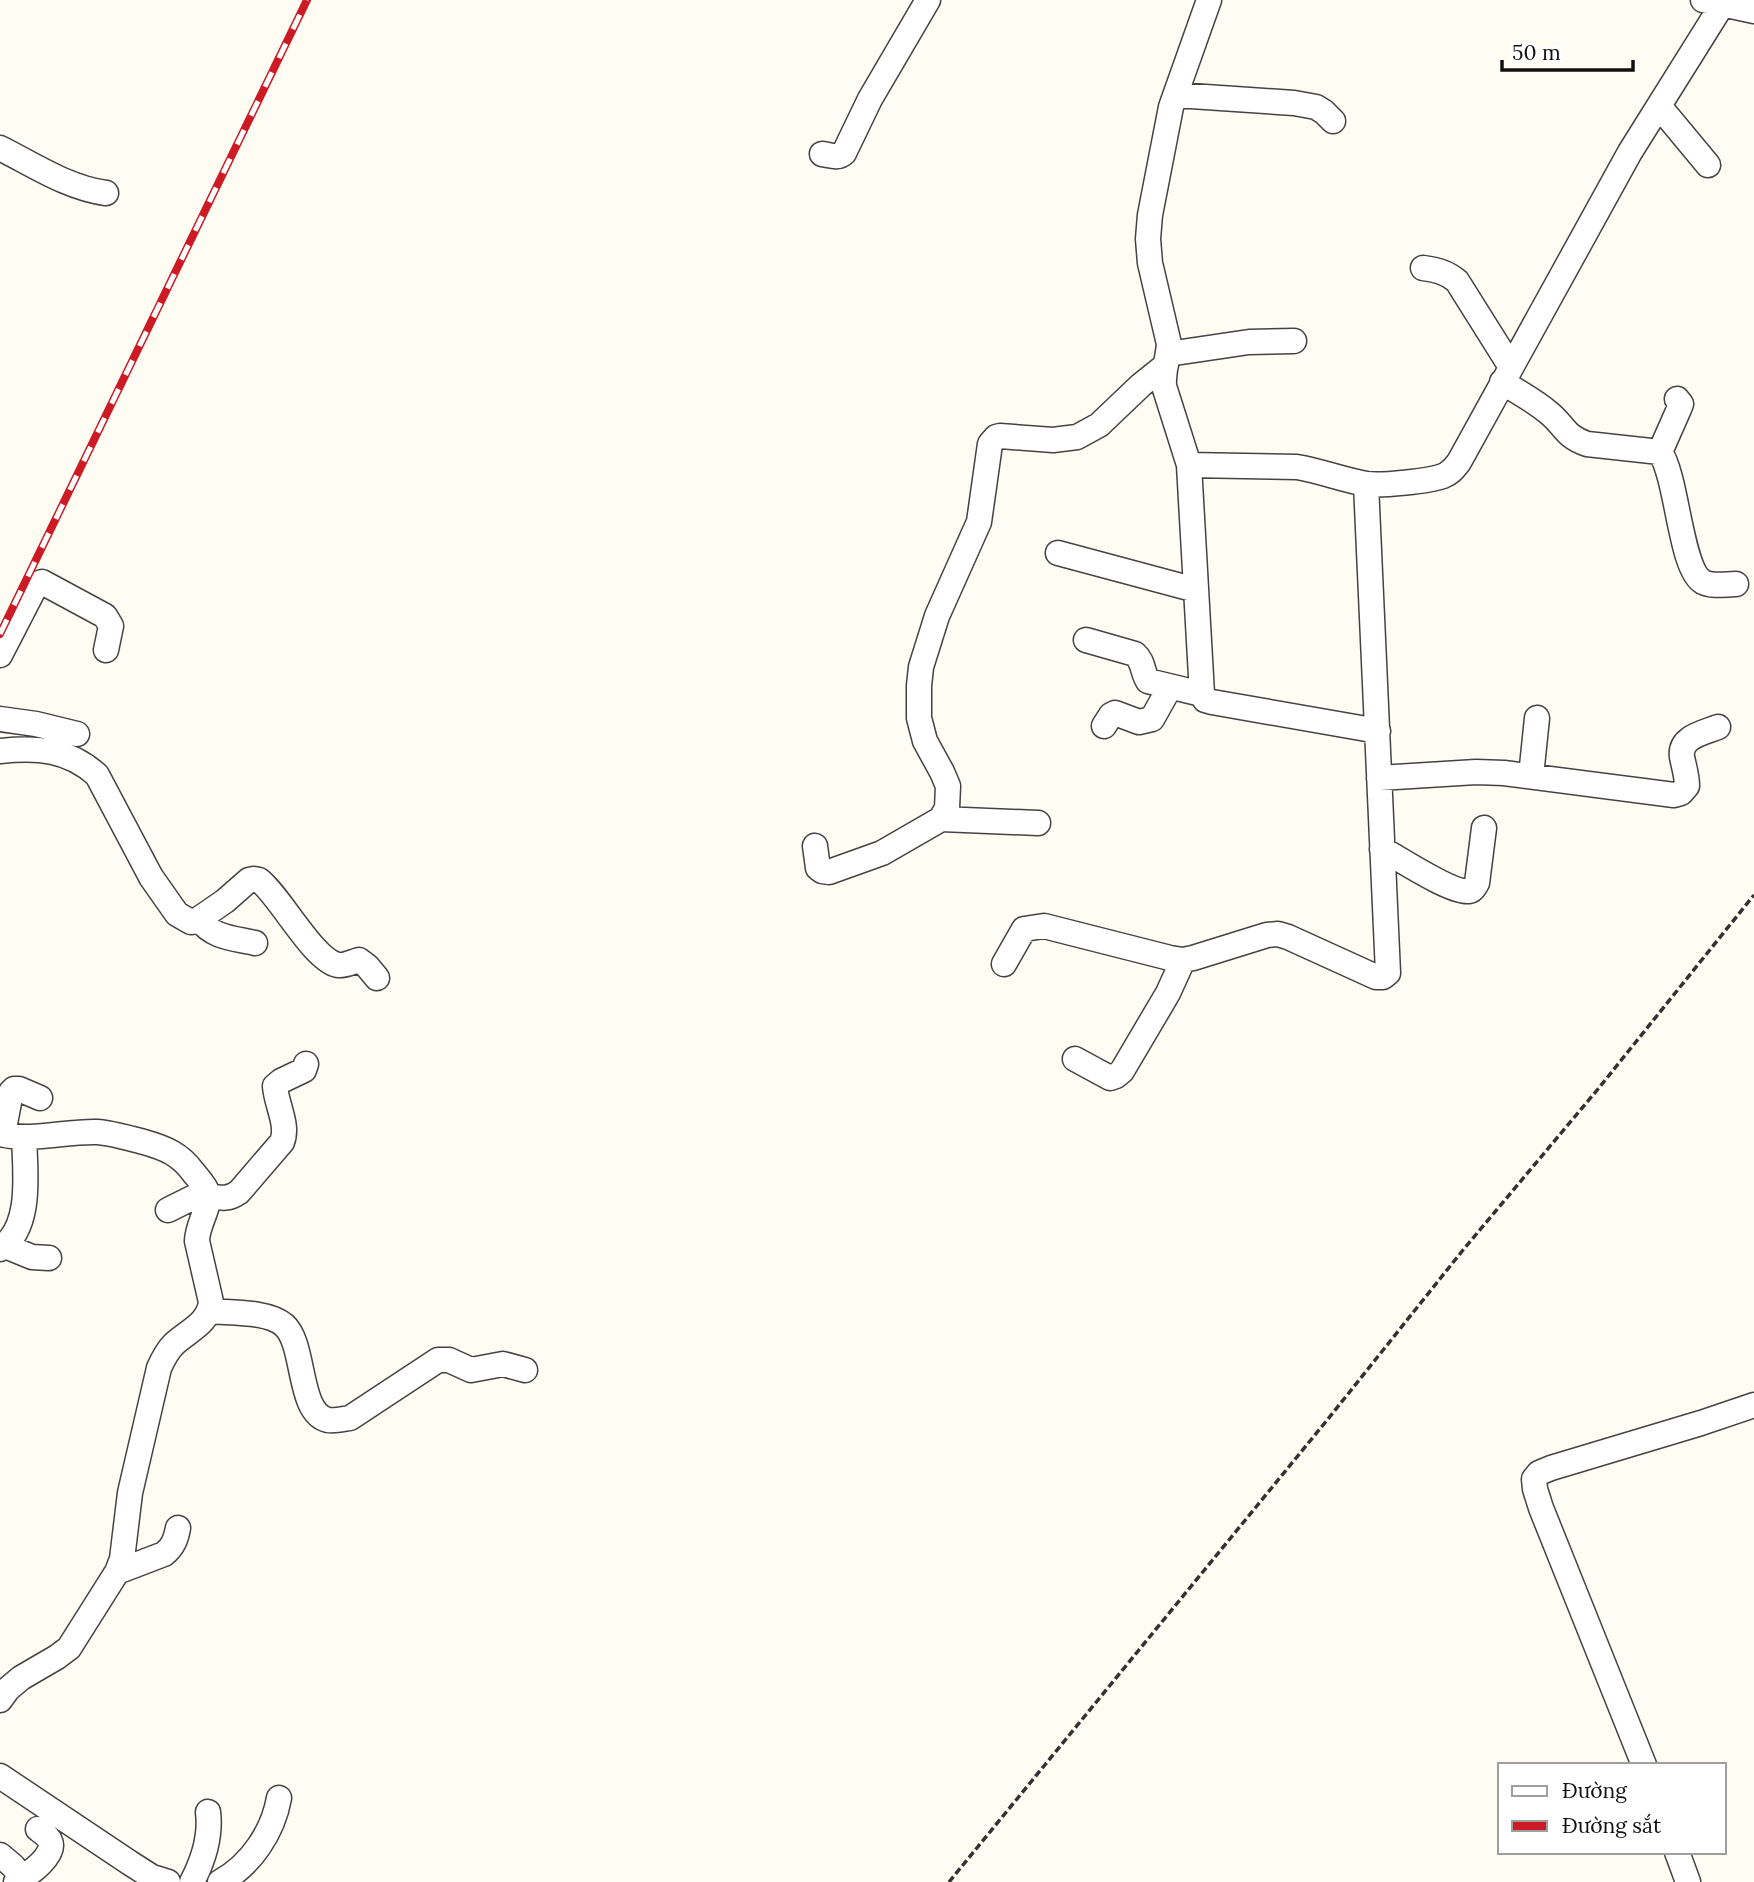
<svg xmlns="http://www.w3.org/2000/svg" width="1754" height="1882" viewBox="0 0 1754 1882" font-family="Lora,serif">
	<rect width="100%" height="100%" fill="#fffdf3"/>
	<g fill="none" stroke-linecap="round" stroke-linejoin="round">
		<g stroke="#434343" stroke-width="27">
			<path id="minor" d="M1209 0 1171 107 1150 215 1148 239 1150 263 1169 344C1168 358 1163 371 1164 386L1189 465 1202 694 1205 700 1212 702 1378 731
				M1703 0 1754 11
				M1176 95 1294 103 1316 107 1324 112 1333 121
				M1659 106 1708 165
				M0 148C34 165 68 188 106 193
				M822 154C830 155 838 159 844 153L870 99 928 0
				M1423 268C1437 270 1446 272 1457 281L1511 367
				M1168 354 1249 342 1294 341
				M1502 382C1518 392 1535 401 1549 413 1565 426 1564 436 1587 444L1660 452C1678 479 1680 569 1703 582 1713 587 1726 584 1736 584
				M1660 452 1679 409 1681 404 1677 399
				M1189 465 1297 467C1321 471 1343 480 1367 484 1381 486 1430 481 1443 476 1451 473 1454 468 1459 462L1630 152 1722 5
				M1058 553 1196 590
				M1086 640 1135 654C1144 662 1142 672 1148 681L1202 694
				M0 655 33 591 37 584 42 582 105 616 111 626 106 650
				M0 719 36 724 77 734
				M1104 726 1111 715 1115 713 1139 722 1152 719 1170 687
				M0 751C37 747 68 749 97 775L151 877 177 914 191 922 196 921 225 901 249 880 254 879 259 880C280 896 313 960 338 965 344 966 352 962 359 960L367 966 377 978
				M1531 776 1537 718
				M1379 778 1476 772 1504 773 1674 795 1681 793 1687 786C1687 776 1684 767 1682 757 1679 737 1703 733 1718 727
				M941 819 1038 823
				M815 846 818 868 822 871 829 872 882 853 941 819 947 808 948 786 942 772 925 741 919 718V686L921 667 937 616 979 522 990 444 996 437 1000 436 1053 440 1077 437 1099 425 1141 385 1166 365
				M1382 849C1398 858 1453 894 1469 891 1474 890 1474 887 1477 883L1484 828
				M199 919C213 938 233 938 255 943
				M1004 964 1024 929 1044 926 1170 958 1183 960 1193 958 1267 935 1278 934 1288 937 1376 977H1383L1388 973 1366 484
				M1075 1059 1110 1078 1116 1076 1122 1071 1168 993 1183 960
				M0 1134C31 1142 65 1131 97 1132 112 1133 128 1138 144 1142 165 1148 180 1154 193 1172 198 1178 206 1186 208 1194 210 1208 197 1225 197 1241L211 1302C209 1323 188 1331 174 1344 167 1351 163 1359 159 1368L130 1493 122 1559 117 1572 69 1648 57 1657 21 1678 8 1689 0 1700
				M3 1134 11 1092 14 1089H19L40 1098
				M208 1196C221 1198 228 1200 239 1192L282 1142C289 1125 276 1104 275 1086L281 1081 304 1070 306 1064
				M168 1210 206 1191
				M5 1246 32 1257 49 1258
				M0 1249C33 1227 25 1171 24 1137
				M210 1311C231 1313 268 1311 284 1325 306 1344 297 1413 328 1420 335 1421 343 1419 350 1418L438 1360H449L471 1370 503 1364 525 1370
				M117 1572 164 1554C173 1547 176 1539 178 1528
				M1644 1765 1541 1508 1535 1489 1534 1479 1539 1473 1551 1468 1701 1423 1754 1405
				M0 1776 130 1863 152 1877 168 1882
				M1677 1852 1688 1882
				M0 1855 13 1866 18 1873 19 1878 16 1882
				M19 1878C30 1875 56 1854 50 1841 48 1836 42 1832 38 1829
				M192 1882C203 1861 211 1836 208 1812
				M220 1882C251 1865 273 1832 279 1798"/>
		</g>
		<path stroke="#323232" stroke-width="3.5" stroke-dasharray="7 3.5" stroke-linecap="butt" d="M949 1882 1328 1419 1463 1250 1598 1089 1754 895"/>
		<use href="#minor" stroke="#fff" stroke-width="24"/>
		<g stroke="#cd1b25" stroke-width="8">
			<path id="rail" d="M0 634 307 0"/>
		</g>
		<use href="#rail" stroke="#fff" stroke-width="5" stroke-dasharray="16" stroke-linecap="butt"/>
	</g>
	<rect x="1498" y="1763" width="228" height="91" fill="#ffffff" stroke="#9f9f9f" stroke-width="2"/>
	<rect x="1512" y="1786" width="35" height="10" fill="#ffffff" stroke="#9f9f9f" stroke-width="2"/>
	<text x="1562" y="1798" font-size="21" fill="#101010">Đường</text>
	<rect x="1512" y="1821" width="35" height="10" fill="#cd1b25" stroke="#9f9f9f" stroke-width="2"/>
	<text x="1562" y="1833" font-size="21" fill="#101010">Đường sắt</text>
	<path d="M1502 60v10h131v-10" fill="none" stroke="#101010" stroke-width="3.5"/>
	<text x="1512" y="60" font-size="21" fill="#101010" stroke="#ffffff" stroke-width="5" paint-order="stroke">50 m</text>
</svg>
